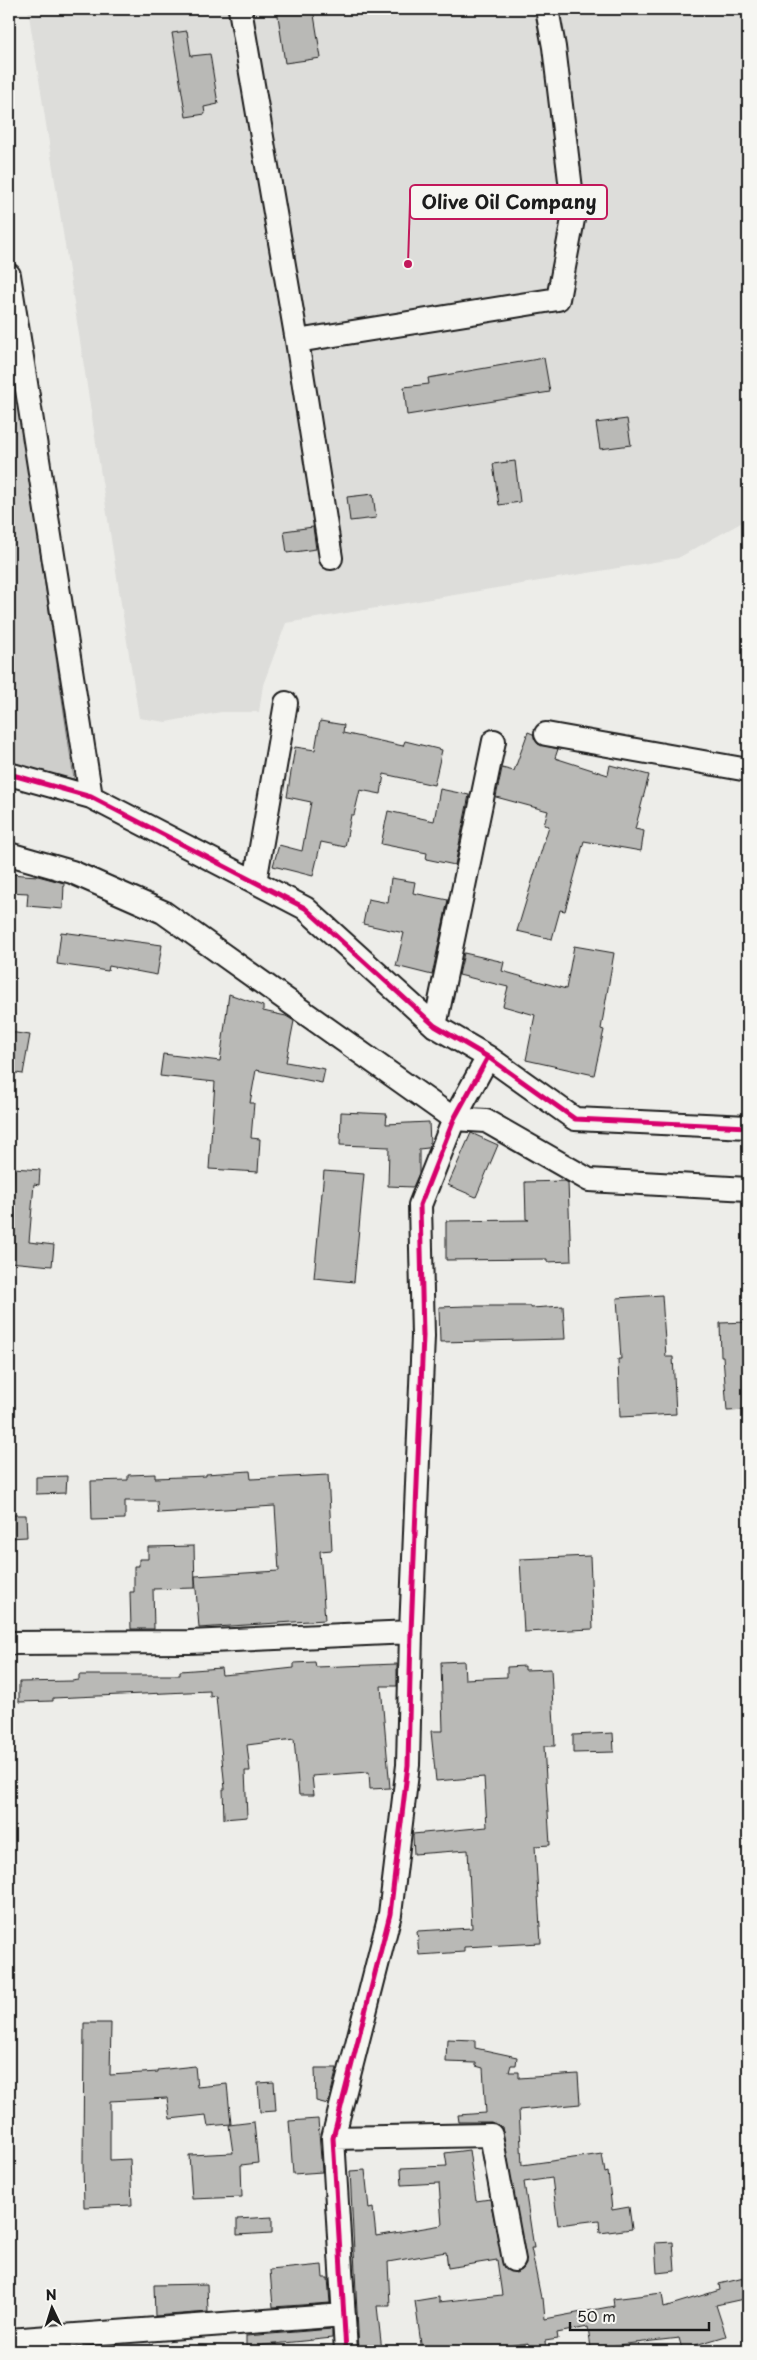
<svg xmlns="http://www.w3.org/2000/svg" width="757" height="2360" viewBox="0 0 757 2360" font-family="'Playpen Sans',sans-serif">
	<rect width="100%" height="100%" fill="#edede9"/>
	<filter id="ink" filterUnits="userSpaceOnUse"><feTurbulence type="fractalNoise" baseFrequency=".02" numOctaves="2"/><feDisplacementMap in="SourceGraphic" scale="10" xChannelSelector="R" yChannelSelector="G"/><feConvolveMatrix kernelMatrix="1 2 1 2 8 2 1 2 1" color-interpolation-filters="sRGB"/></filter>
	<g filter="url(#ink)">
		<path fill="#ddddda" d="M28 9H748V519L678 558 286 623 263 685 259 712H221L166 722 139 718Z"/>
		<path fill="#cececb" stroke="#757574" d="M9 342 74 779 9 766Z"/>
		<path fill="#b9b9b6" stroke="#1c1c1c" d="M277 9H313L321 58 285 63Z
			M187 31 191 56 210 54 218 104 204 107 205 114 186 117 172 33Z
			M544 358 550 392 407 415 404 387 429 384 428 378Z
			M627 419 631 445 600 449 596 423Z
			M515 461 520 502 499 505 493 464Z
			M373 494 376 518 350 521 347 497Z
			M313 527 316 549 287 553 284 531Z
			M320 721 344 725 343 733 403 746 405 741 442 750 434 785 384 774 381 794 360 790 354 815H351L345 847 321 842 313 876 273 866 279 845 302 851 311 802 287 797 295 747 315 750Z
			M528 732 533 734 538 744 558 749 555 758 608 775 610 765 649 775 635 829 644 831 641 851 584 841 565 911 560 910 552 939 517 931 549 826 544 825 548 811 496 797 502 768 514 771Z
			M440 789 469 795 455 865 426 859 427 853 381 844 388 811 434 821Z
			M9 874 38 876 64 883 63 909 27 906 28 893 9 892Z
			M391 878 415 882 413 893 448 900 432 975 396 966 404 933 363 924 368 899 388 903Z
			M61 932 162 945 157 975 109 966 108 971 57 964Z
			M574 946 614 953 601 1029 604 1030 594 1075 526 1060 535 1015 503 1006 508 987 459 975 464 953 504 962 502 971 566 989Z
			M229 994 263 1006V1011L286 1016 294 1021 286 1062 325 1069 322 1083 256 1070 250 1103H254L251 1138 260 1139 258 1172 209 1169 215 1082 160 1076 163 1054 220 1061Z
			M9 1032 30 1035 23 1074 9 1072Z
			M341 1112 387 1114 386 1124 429 1122 430 1145 428 1148 419 1149V1173L413 1187 388 1186 389 1147 340 1145Z
			M471 1133 498 1145 476 1197 448 1185Z
			M14 1168 40 1170 39 1185 34 1184 29 1242 54 1245 52 1266 9 1262V1224Z
			M324 1171 364 1174 354 1282 314 1278Z
			M565 1181 568 1183 571 1261 547 1262V1259L446 1260V1221L529 1220 526 1219 525 1182Z
			M662 1295 666 1357H673L676 1414 620 1417 618 1359H621L617 1298Z
			M466 1306H531V1308L563 1306 565 1339 440 1342 439 1307Z
			M748 1322V1410L727 1411 723 1356H721L720 1323Z
			M250 1471 251 1479 328 1475 332 1550 320 1551 325 1620 199 1628 195 1576 279 1571 275 1506 158 1513 157 1501H125V1519L92 1520 91 1481 128 1480V1475L155 1474V1478L206 1476V1474Z
			M67 1476 66 1493 36 1494V1477Z
			M9 1515H26L27 1537 9 1538Z
			M194 1546 195 1588 153 1589 154 1629H131L130 1592H134V1566H139V1559H148V1547Z
			M590 1556 593 1629 524 1632 520 1559Z
			M464 1661 465 1679 507 1677V1667L525 1666V1670L551 1669 555 1746H544L550 1845 535 1846 541 1943 464 1947V1952L419 1955 417 1931 472 1928 468 1850 414 1854 413 1836V1834L487 1827 484 1777 436 1781 431 1731H443L441 1662Z
			M315 1662 316 1667 397 1664V1686H381L390 1788 370 1789 369 1772 312 1776 314 1795H299L294 1739 247 1745 250 1771H245L247 1817 224 1819 223 1789H225L216 1696 210 1697V1691L53 1698V1701L19 1702V1682L72 1681 79 1680V1675H180V1671L221 1668 222 1675 257 1672 294 1668V1663Z
			M613 1733 614 1752 573 1753V1735Z
			M84 2023H111L110 2075 158 2072V2070L195 2066 197 2087 227 2084 231 2124 208 2126 206 2115 170 2119 167 2098 110 2101V2160L130 2159 132 2205 84 2207 83 2162Z
			M447 2039 475 2040V2048L517 2057 516 2065H511L509 2072H519V2078L578 2074 580 2104 519 2110 522 2165 602 2154 605 2173 608 2172 612 2210 629 2207 632 2229 600 2233 599 2220 558 2225 552 2178 524 2182 534 2248H531L541 2298H543L545 2319 614 2306 613 2299 662 2293 664 2307 720 2290 719 2284 748 2277V2298L716 2305 726 2336 682 2349 679 2338 591 2348 588 2327 557 2333 558 2339 545 2341 546 2351H529L528 2343 500 2347V2351H422L415 2301 439 2297V2302L502 2295 497 2260 448 2268 446 2252 388 2262 390 2306H377L382 2351H359L350 2171 365 2170 369 2209 373 2208 376 2236 442 2225 439 2183 402 2185 401 2168 447 2166 445 2153 469 2150 476 2201 490 2199 504 2268 516 2273 522 2270 526 2264 502 2127 491 2122H459L458 2115 486 2113 483 2068 476 2066V2063L446 2062Z
			M315 2068H337L328 2104 316 2101Z
			M274 2082 276 2111 260 2112 258 2083Z
			M318 2119 322 2172 293 2174 289 2121Z
			M254 2122 258 2163 241 2165 242 2197 192 2199 189 2155 233 2153 229 2125Z
			M272 2217V2233L237 2235V2219Z
			M673 2242 675 2271 657 2273 655 2243Z
			M322 2265 323 2278H328L330 2303 273 2307 270 2270Z
			M207 2284 208 2312 155 2316 154 2285Z
			M332 2329V2338L246 2347V2336Z"/>
		<g fill="none" stroke-linecap="round" stroke-linejoin="round">
			<g stroke="#1c1c1c" stroke-width="26">
				<path id="minor" d="M240 9 297 341 331 558
					M9 275 91 797
					M297 341 558 299 574 214 554 47 547 9
					M546 734 748 770
					M9 774 91 797 305 908 435 1026 488 1057 575 1119 748 1127
					M9 854 72 872 163 912 454 1119 486 1121 589 1180 748 1189
					M255 882 286 703
					M435 1026 494 741
					M9 1643 189 1642 411 1632
					M333 2138 491 2135 514 2260
					M9 2340 344 2315
					M346 2351 333 2138 390 1914 408 1765 411 1632 423 1336 420 1205 454 1119 488 1057"/>
			</g>
			<use href="#minor" stroke="#f6f6f2" stroke-width="22"/>
			<g stroke="#f6f6f2" stroke-width="8">
				<path id="cycleway" d="M9 774 91 797 305 908 435 1026 488 1057 575 1119 748 1127
					M346 2351 333 2138 390 1914 408 1765 411 1632 423 1336 420 1205 454 1119 488 1057"/>
			</g>
			<use href="#cycleway" stroke="#d6006c" stroke-width="5"/>
		</g>
	</g>
	<path fill="none" stroke="#c2185b" stroke-width="2" d="M408 264L410 202"/>
	<circle fill="#c2185b" stroke="#f6f6f2" stroke-width="2" cx="408" cy="264" r="5"/>
	<rect fill="#f6f6f2" stroke="#c2185b" stroke-width="2" x="410" y="185" width="197" height="34" rx="5"/>
	<g font-size="19" text-anchor="middle" font-weight="bold" fill="#1c1c1c">
		<text x="509" y="209">Olive Oil Company</text>
	</g>
	<rect width="757" height="2360" fill="none" stroke="#f6f6f2" stroke-width="30"/>
	<rect x="15" y="15" width="727" height="2330" fill="none" stroke="#1c1c1c" stroke-width="2" filter="url(#ink)"/>
	<g transform="translate(52 2308) rotate(356)" stroke="#f6f6f2" stroke-width="4" paint-order="stroke">
	<path d="M0-4L9 19L0 12L-9 19Z" fill="#1c1c1c"/>
	<text y="-8" font-size="14" font-weight="bold" text-anchor="middle" fill="#1c1c1c">N</text>
	</g>
	<path d="M570 2322v8h139v-8" fill="none" stroke="#1c1c1c" stroke-width="2.5"/>
	<text x="577" y="2322" font-size="15" fill="#1c1c1c" stroke="#f6f6f2" stroke-width="4" paint-order="stroke">50 m</text>
</svg>
